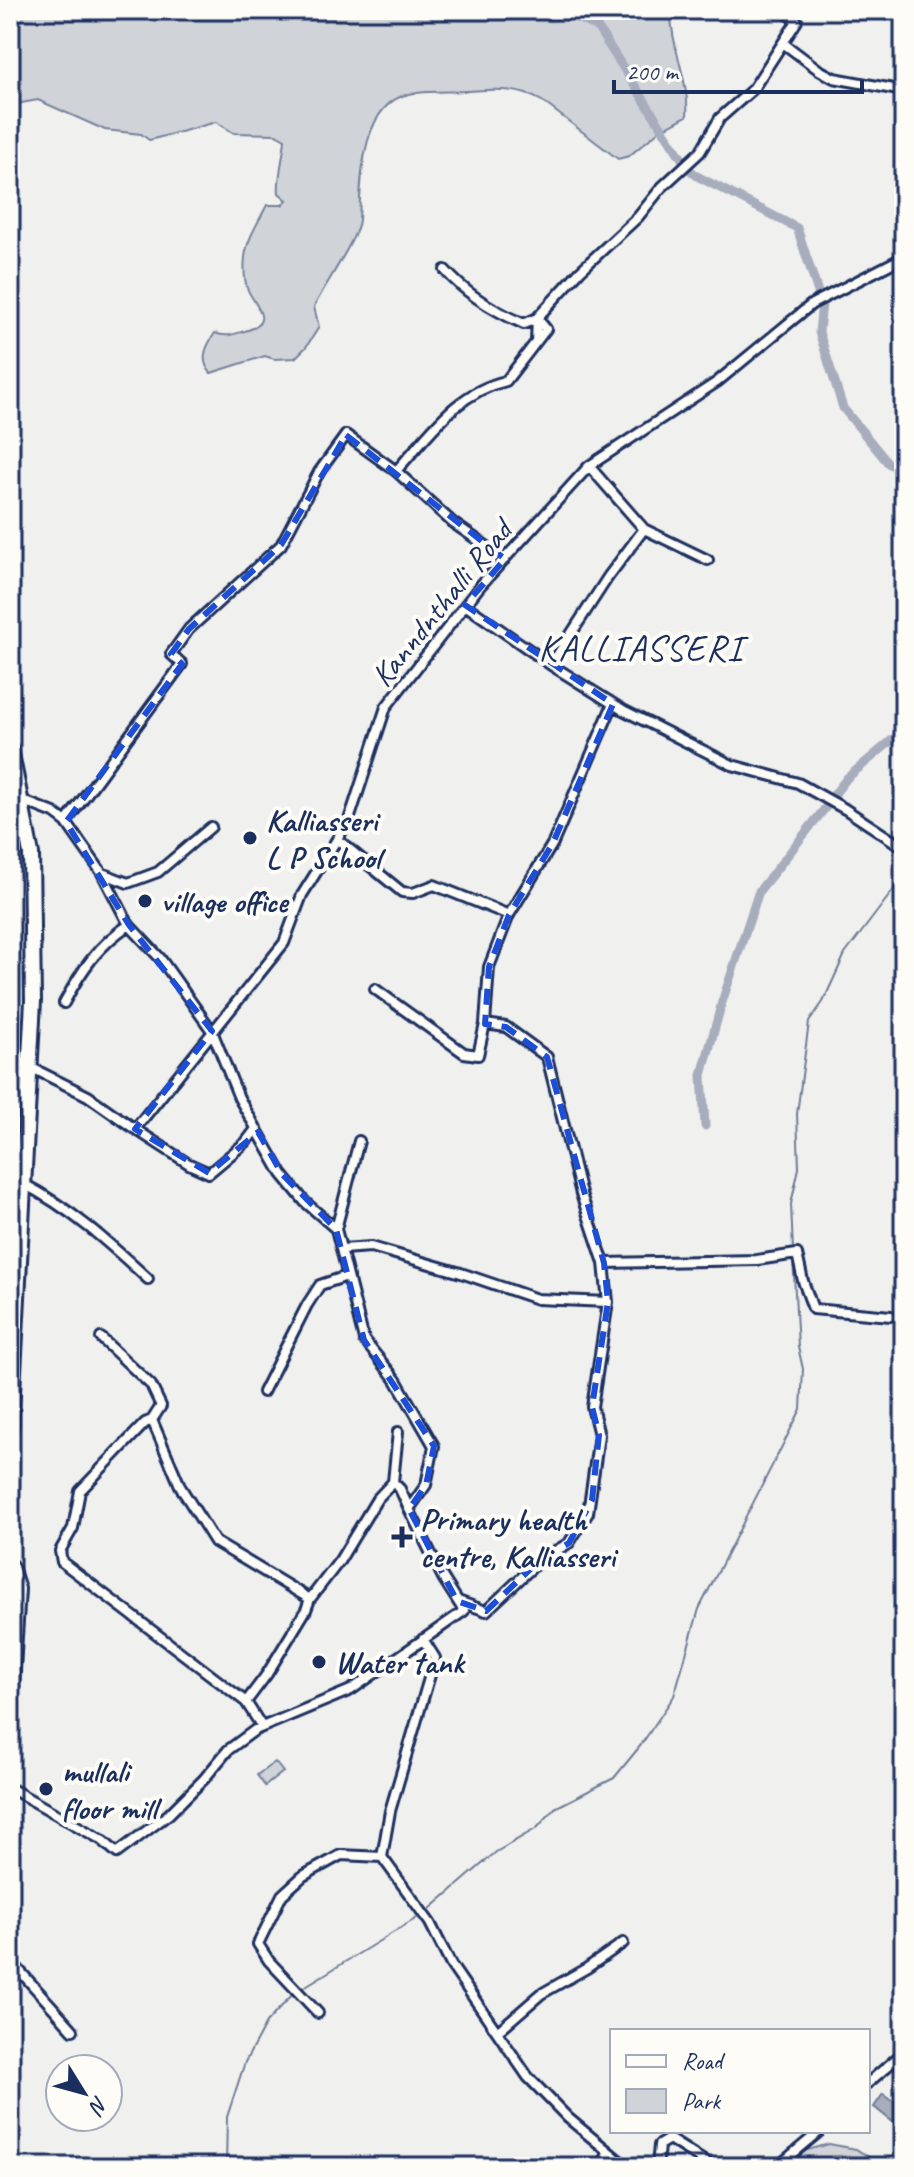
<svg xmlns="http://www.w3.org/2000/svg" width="914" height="2177" viewBox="0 0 914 2177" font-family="Caveat,sans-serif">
	<rect width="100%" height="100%" fill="#f0f0ee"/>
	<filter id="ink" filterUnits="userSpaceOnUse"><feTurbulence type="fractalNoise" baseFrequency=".0125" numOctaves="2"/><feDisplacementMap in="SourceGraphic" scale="16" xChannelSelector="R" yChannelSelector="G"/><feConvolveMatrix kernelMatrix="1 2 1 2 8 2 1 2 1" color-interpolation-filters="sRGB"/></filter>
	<g filter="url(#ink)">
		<path fill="#d0d3d8" stroke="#76819b" stroke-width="2" d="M10 10H671C670 46 690 80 687 116L659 131 629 156 618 159 542 101C516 86 492 90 464 91 448 92 425 91 409 94 360 104 361 183 359 220 358 237 323 288 314 307L319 327 306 347 295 358 274 359 265 356 211 373C199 360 206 346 215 333 227 338 233 334 245 331 277 322 253 304 247 288 244 278 244 267 245 257 247 239 259 221 267 205H282L287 200 279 193C277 180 284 155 285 139L276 134 234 133 216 122C192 129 172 134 149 140L141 134 105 130 38 100 10 105Z
			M275 1762 283 1772 265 1786 257 1775Z
			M829 2144 856 2149 884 2167H789L800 2152Z"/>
		<path fill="#a7adbd" stroke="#6f7b97" stroke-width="2" d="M883 2094 904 2109V2120L899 2127 874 2107Z"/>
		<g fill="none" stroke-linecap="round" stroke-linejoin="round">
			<path stroke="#6f7b97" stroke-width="2" d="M676 148 682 159
				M793 1250 791 1204 799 1168 797 1114 809 1022 823 1002 845 954 898 884
				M430 1909 496 1852 537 1828 555 1808 614 1778 641 1745 674 1696 699 1609 801 1409 803 1369 798 1347 793 1257
				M299 1990 417 1918
				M226 2167 227 2117 245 2062 266 2023 293 1994"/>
			<path stroke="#a7adbd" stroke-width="9" d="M543 10 550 18 573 16 597 27 684 162
				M688 168 697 176 797 228 818 292
				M822 303 819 332 843 408 888 463 904 472
				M833 796 847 778 904 730
				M705 1126 702 1075 722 1002 759 891 826 807"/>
			<g stroke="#1b2f5e" stroke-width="14">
				<path id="street" d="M783 43 819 70 834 78 904 91
					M904 257 812 304 717 382 589 466 644 529 608 577 551 665 623 710 732 765 798 783 845 809 904 848
					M445 270C467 295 494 311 524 324L537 318 536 342
					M396 471 453 523 505 559
					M644 529 708 560
					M465 605 551 665
					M66 822 182 664 171 654 189 629 281 545 319 472 346 435 396 471C429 435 456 392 506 381L546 329 537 318 580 271 638 217 662 187 700 152 720 118 753 89 797 21 783 10
					M10 831 20 810
					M337 839 402 892 413 893 434 885 509 915
					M102 873 128 883 158 872 211 827
					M375 989 464 1053 478 1055 485 1024 489 967 509 915 553 843 613 704
					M64 1003C81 971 99 944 129 925
					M10 1057 88 1096 135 1129 284 943 302 895 349 820 386 707 480 586 589 466
					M135 1129 189 1164 209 1173 246 1142 256 1129
					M22 1183C70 1208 108 1242 148 1279
					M336 1229 359 1141
					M342 1249 371 1247 461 1273 537 1299 608 1302
					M604 1263 757 1260 797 1254 803 1281 813 1309 891 1316
					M101 1338 151 1385 161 1406 152 1420 145 1423 80 1491 73 1528 60 1551 62 1562 246 1702 262 1727
					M263 1392 307 1305 320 1285 347 1276
					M152 1420 181 1488 215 1542 310 1599
					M393 1482 400 1489 409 1509
					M458 1601 486 1611 540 1560 569 1543 588 1513 599 1435 592 1407 608 1302 604 1263 581 1194 547 1057 506 1027 485 1024
					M423 1639 435 1658 390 1811 382 1857 430 1923 451 1965 528 2077 568 2118 627 2167
					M246 1702 267 1674 306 1610 310 1599 340 1560 377 1499 393 1482 398 1432
					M10 1788 102 1840 117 1853 169 1814 204 1779 228 1750 255 1730 351 1690 464 1611 443 1578 409 1509 426 1485 434 1446 396 1380 364 1340 336 1229 305 1202 282 1174 239 1098 212 1031 160 958 129 925 102 873 66 822 54 813 21 800
					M10 1960 73 2030
					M318 2013 269 1961 258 1944 282 1895 303 1876 341 1855 382 1857
					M497 2032 541 1994 587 1968 623 1943
					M868 2083 904 2052
					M601 2167 608 2153
					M657 2167 659 2145 669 2139 713 2167
					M777 2167 820 2131"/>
			</g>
			<g stroke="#1b2f5e" stroke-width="20">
				<path id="highway" d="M10 749 31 854 33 1001 10 1428
					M10 1567 17 1589 10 1700"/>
			</g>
			<use href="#street" stroke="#fdfcf7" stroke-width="8"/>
			<use href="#highway" stroke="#fdfcf7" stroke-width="14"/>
		</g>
	</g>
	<path fill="none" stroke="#1d4ed8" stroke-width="6" stroke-dasharray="16 10" stroke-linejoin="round" d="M346 435 505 559 465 605 613 704 553 843 509 915 489 967 485 1024 506 1027 547 1057 604 1263 608 1302 592 1407 599 1435 592 1500 569 1543 540 1560 486 1611 457 1601 409 1509 426 1485 434 1446 364 1340 336 1229 282 1174 258 1132 209 1173 135 1129 212 1031 129 925 66 822 182 664 171 654 189 629 281 545Z"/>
	<g fill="#1b2f5e" stroke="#fdfcf7" stroke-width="3">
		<circle cx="250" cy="838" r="8"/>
		<circle cx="145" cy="901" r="8"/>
		<path d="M398 1525h8v8h8v8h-8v8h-8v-8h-8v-8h8z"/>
		<circle cx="319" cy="1662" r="8"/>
		<circle cx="46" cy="1789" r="8"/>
	</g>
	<g text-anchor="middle" stroke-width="8" stroke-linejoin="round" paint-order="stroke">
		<g font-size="32" fill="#1b2f5e" stroke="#fdfcf7">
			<text transform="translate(441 603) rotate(-51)" y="11">Kanndnthalli Road</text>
		</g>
		<g font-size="32" font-weight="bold" fill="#1b2f5e" stroke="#fdfcf7" text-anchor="start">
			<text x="266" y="831">Kalliasseri<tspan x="266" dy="37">L P School</tspan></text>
			<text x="161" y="912">village office</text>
			<text x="420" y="1530">Primary health<tspan x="420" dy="37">centre, Kalliasseri</tspan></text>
			<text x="335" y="1673">Water tank</text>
			<text x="62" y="1782">mullali<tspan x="62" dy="37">floor mill</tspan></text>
		</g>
		<g font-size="36" letter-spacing="2" fill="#1b2f5e" stroke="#fdfcf7">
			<text x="641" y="660">KALLIASSERI</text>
		</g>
	</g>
	<rect width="914" height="2177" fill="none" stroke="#fdfcf7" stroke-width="40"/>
	<rect x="20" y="20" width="874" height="2137" fill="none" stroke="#1b2f5e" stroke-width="3" filter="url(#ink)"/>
	<rect x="610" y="2029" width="260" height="104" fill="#fdfcf7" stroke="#a3aaba" stroke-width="2"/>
	<rect x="626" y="2055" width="40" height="12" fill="#fdfcf7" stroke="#a3aaba" stroke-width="2"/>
	<text x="682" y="2069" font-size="24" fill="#1b2f5e">Road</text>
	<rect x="626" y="2089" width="40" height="24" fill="#d0d3d8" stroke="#a3aaba" stroke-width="2"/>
	<text x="682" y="2109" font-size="24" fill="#1b2f5e">Park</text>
	<g transform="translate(84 2093) rotate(127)"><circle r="38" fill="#fdfcf7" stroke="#a3aaba" stroke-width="2"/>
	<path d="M0-6L14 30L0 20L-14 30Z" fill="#1b2f5e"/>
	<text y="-12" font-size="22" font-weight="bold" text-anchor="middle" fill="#1b2f5e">N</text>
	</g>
	<path d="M614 80v12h248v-12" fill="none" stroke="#1b2f5e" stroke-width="4"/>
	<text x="626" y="80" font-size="24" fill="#1b2f5e" stroke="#fdfcf7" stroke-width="6" paint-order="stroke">200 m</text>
</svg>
